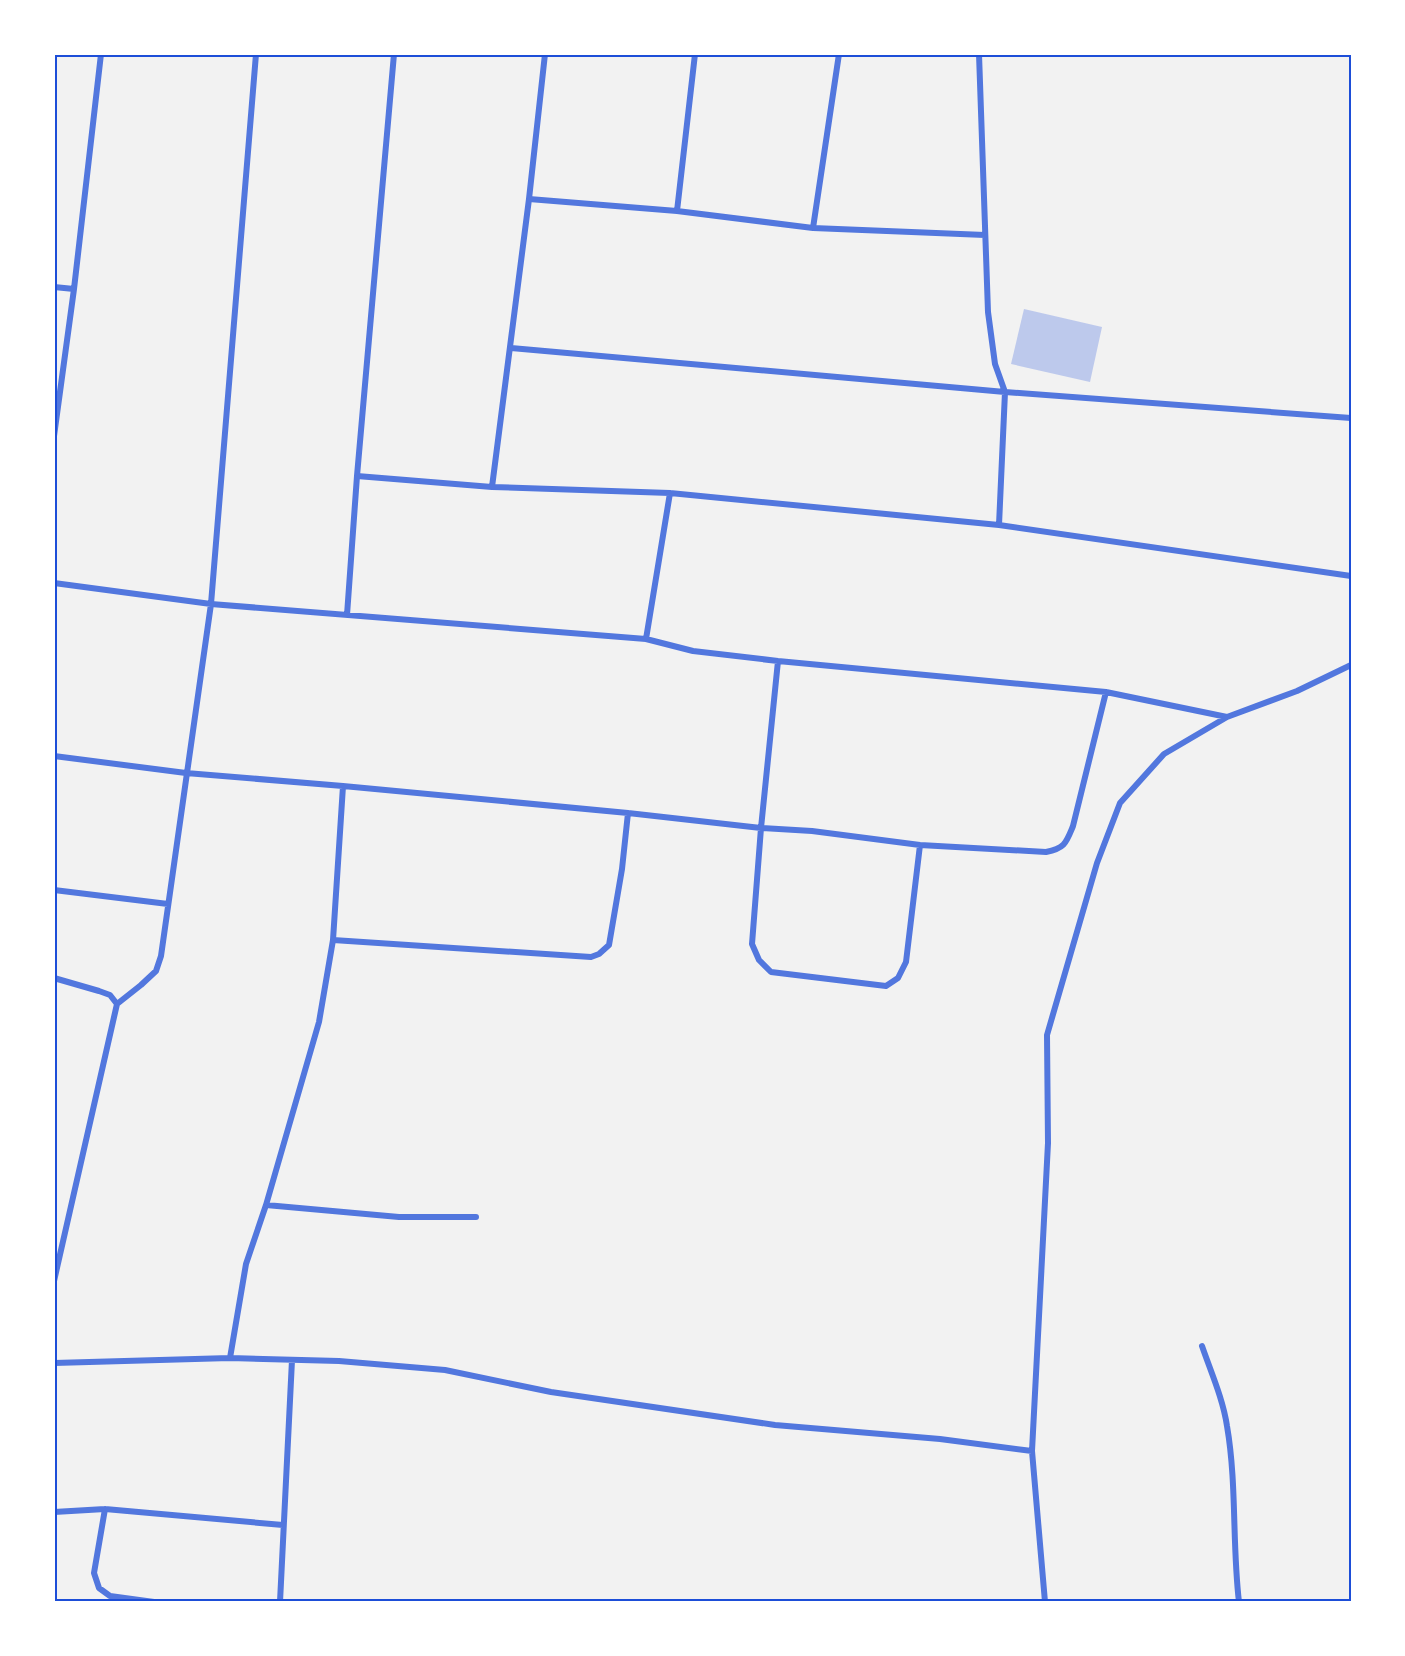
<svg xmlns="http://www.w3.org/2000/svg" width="1405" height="1656" viewBox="0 0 1405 1656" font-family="'Varela Round',sans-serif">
	<rect width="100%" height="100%" fill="#f2f2f2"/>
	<path fill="#bdc9ec" d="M1024 309 1102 327 1090 382 1011 364Z"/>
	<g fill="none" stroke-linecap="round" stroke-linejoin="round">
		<path stroke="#5277de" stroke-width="6" d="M979 54 988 312 995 364 1005 392 999 525
			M529 199 677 211 813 228 985 235
			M677 211 695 54
			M813 228 839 54
			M54 287 74 289
			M511 348 1005 392 1351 418
			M54 436 74 289 101 54
			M357 476 492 487 670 493 999 525 1351 576
			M492 487 529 199 545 54
			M54 583 211 604 646 639 693 651 778 661 1106 692 1227 717
			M347 615 357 476 394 54
			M646 639 670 493
			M778 661 761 828 752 944 759 960 771 972 886 986 898 978 906 962 920 845
			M54 756 186 773 343 786 628 813 761 828 812 831 920 845 1046 852C1065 848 1066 843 1073 826L1106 692
			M54 890 168 904
			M333 940 591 957 599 954 609 945 622 869 628 813
			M54 978 99 991 110 995 117 1004
			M266 1205 399 1217H476
			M54 1281 117 1004 141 985 156 971 161 956 211 604 256 54
			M1202 1346C1211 1372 1223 1399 1227 1426 1237 1484 1232 1544 1239 1602
			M230 1358 246 1264 266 1205 319 1022 333 940 343 786
			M54 1363 230 1358 339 1361 445 1370 551 1392 775 1425 940 1439 1032 1451
			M105 1509 94 1573 99 1588 110 1596 154 1602
			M54 1512 105 1509 283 1525
			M280 1602 292 1360
			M1045 1602 1032 1451 1048 1143 1047 1035 1097 863 1120 803 1164 754 1227 717 1297 691 1351 665"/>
	</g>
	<rect width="1405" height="1656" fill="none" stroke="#ffffff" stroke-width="111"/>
	<rect x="56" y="56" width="1294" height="1544" fill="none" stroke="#1d4ed8" stroke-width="2"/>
</svg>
